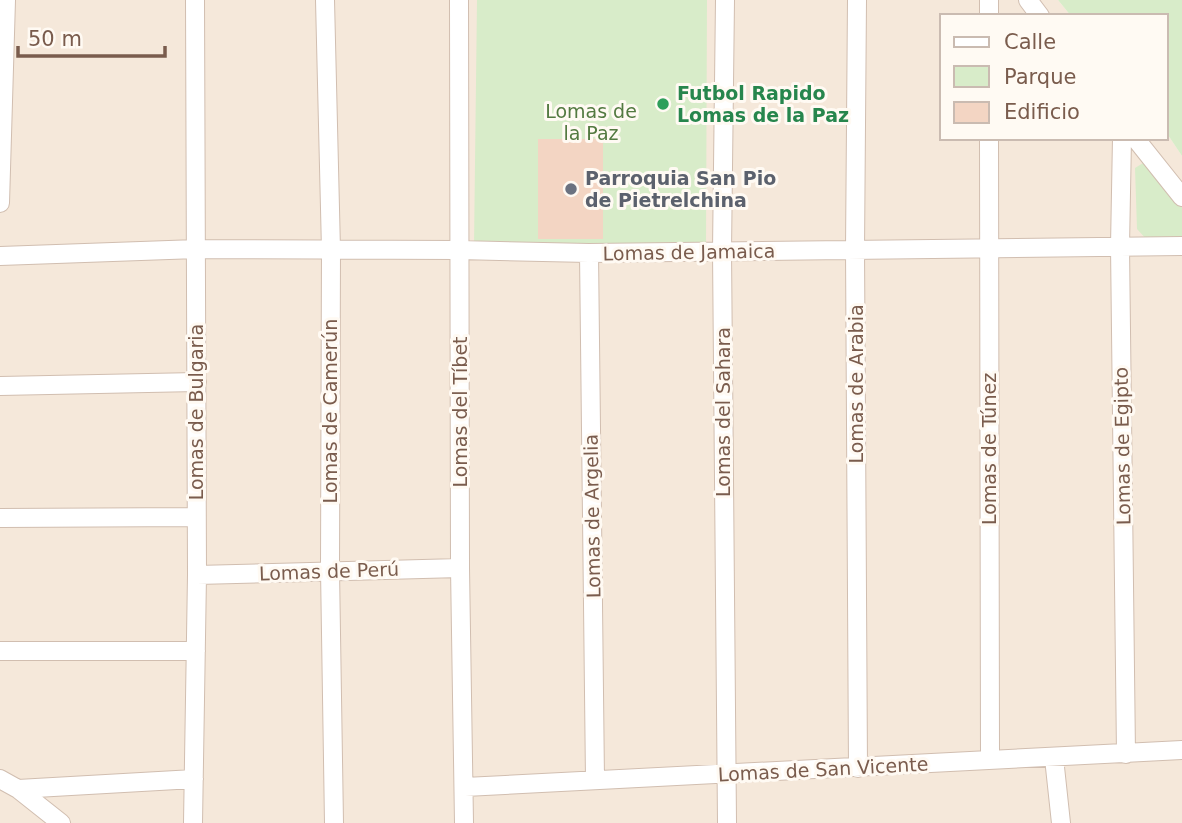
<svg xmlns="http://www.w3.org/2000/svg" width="1182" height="823" viewBox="0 0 1182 823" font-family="'DejaVu Sans',sans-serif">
	<rect width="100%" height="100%" fill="#fdf6ec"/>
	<path fill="#f5e8da" d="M0 0H1058L1071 16H942V138H1166V132L1182 156V823H0Z"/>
	<path fill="#d8ecc9" d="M477 0H707L706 245H474Z
		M1058 0H1182V156L1166 132V16H1071Z
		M1148 160 1182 202V239L1148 241 1137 229 1135 168Z"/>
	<path fill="#f3d5c3" d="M538 139H603V239H538Z"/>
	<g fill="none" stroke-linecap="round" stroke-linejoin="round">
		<g stroke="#d1beb0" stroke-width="20">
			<path id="minor" d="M325 0 331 250 330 570 334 823
				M459 0 460 568 464 823
				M725 0 722 251 727 823
				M857 0 855 249 858 768
				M1028 0 1040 16
				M989 16V0
				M989 138 990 760
				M1122 138 1120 246 1126 754
				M1135 138 1182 197
				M0 203 6 0
				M589 253 595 780
				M0 256 197 249 459 250 589 253 1182 246
				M0 386 197 382
				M0 518 196 517
				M197 575 460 568
				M0 651H196
				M1054 758 1061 823
				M0 779 18 789 61 823
				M465 787 1182 750
				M18 789 194 779
				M193 823 197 575 195 0"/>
		</g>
		<use href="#minor" stroke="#fff" stroke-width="18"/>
	</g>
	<circle fill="#2e9e5b" stroke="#fffaf3" stroke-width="2.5" cx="663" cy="104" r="7"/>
	<circle fill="#6b7280" stroke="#fffaf3" stroke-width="2.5" cx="571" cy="189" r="7"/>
	<g text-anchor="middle" stroke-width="6" stroke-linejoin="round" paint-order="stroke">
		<g font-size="19" font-weight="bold" fill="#27864d" stroke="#fffaf3" text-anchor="start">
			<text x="677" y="100">Futbol Rapido<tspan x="677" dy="22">Lomas de la Paz</tspan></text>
		</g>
		<g font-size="19" fill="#537a41" stroke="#fffaf3">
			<text x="591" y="118">Lomas de<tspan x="591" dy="22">la Paz</tspan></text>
		</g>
		<g font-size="19" font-weight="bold" fill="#5b616d" stroke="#fffaf3" text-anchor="start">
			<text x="585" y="185">Parroquia San Pio<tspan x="585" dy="22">de Pietrelchina</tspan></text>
		</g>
		<g font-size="19" fill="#7a5c4d" stroke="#fffaf3">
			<text transform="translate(689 252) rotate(-1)" y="7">Lomas de Jamaica</text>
			<text transform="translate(856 384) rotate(-90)" y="7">Lomas de Arabia</text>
			<text transform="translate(330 411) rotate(-90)" y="7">Lomas de Camerún</text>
			<text transform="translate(196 412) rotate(-90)" y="7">Lomas de Bulgaria</text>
			<text transform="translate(460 412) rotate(-90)" y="7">Lomas del Tíbet</text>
			<text transform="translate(723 412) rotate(-90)" y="7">Lomas del Sahara</text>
			<text transform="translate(1122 446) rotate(-91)" y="7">Lomas de Egipto</text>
			<text transform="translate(989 449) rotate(-90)" y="7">Lomas de Túnez</text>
			<text transform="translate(592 516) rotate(-91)" y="7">Lomas de Argelia</text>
			<text transform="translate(329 571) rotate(-2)" y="7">Lomas de Perú</text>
			<text transform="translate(823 769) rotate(-3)" y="7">Lomas de San Vicente</text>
		</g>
	</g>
	<rect x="940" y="14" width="228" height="126" fill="#fffaf3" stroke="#cabbb1" stroke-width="2"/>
	<rect x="954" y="37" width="35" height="10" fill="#ffffff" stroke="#cabbb1" stroke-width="2"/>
	<text x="1004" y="49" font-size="21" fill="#7a5c4d">Calle</text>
	<rect x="954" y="66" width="35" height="21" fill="#d8ecc9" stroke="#cabbb1" stroke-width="2"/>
	<text x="1004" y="84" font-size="21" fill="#7a5c4d">Parque</text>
	<rect x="954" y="102" width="35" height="21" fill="#f3d5c3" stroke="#cabbb1" stroke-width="2"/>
	<text x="1004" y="119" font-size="21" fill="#7a5c4d">Edificio</text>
	<path d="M18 46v10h147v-10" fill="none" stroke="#7a5c4d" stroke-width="3.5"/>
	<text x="28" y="46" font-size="21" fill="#7a5c4d" stroke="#fffaf3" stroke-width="5" paint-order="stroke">50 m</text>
</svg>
